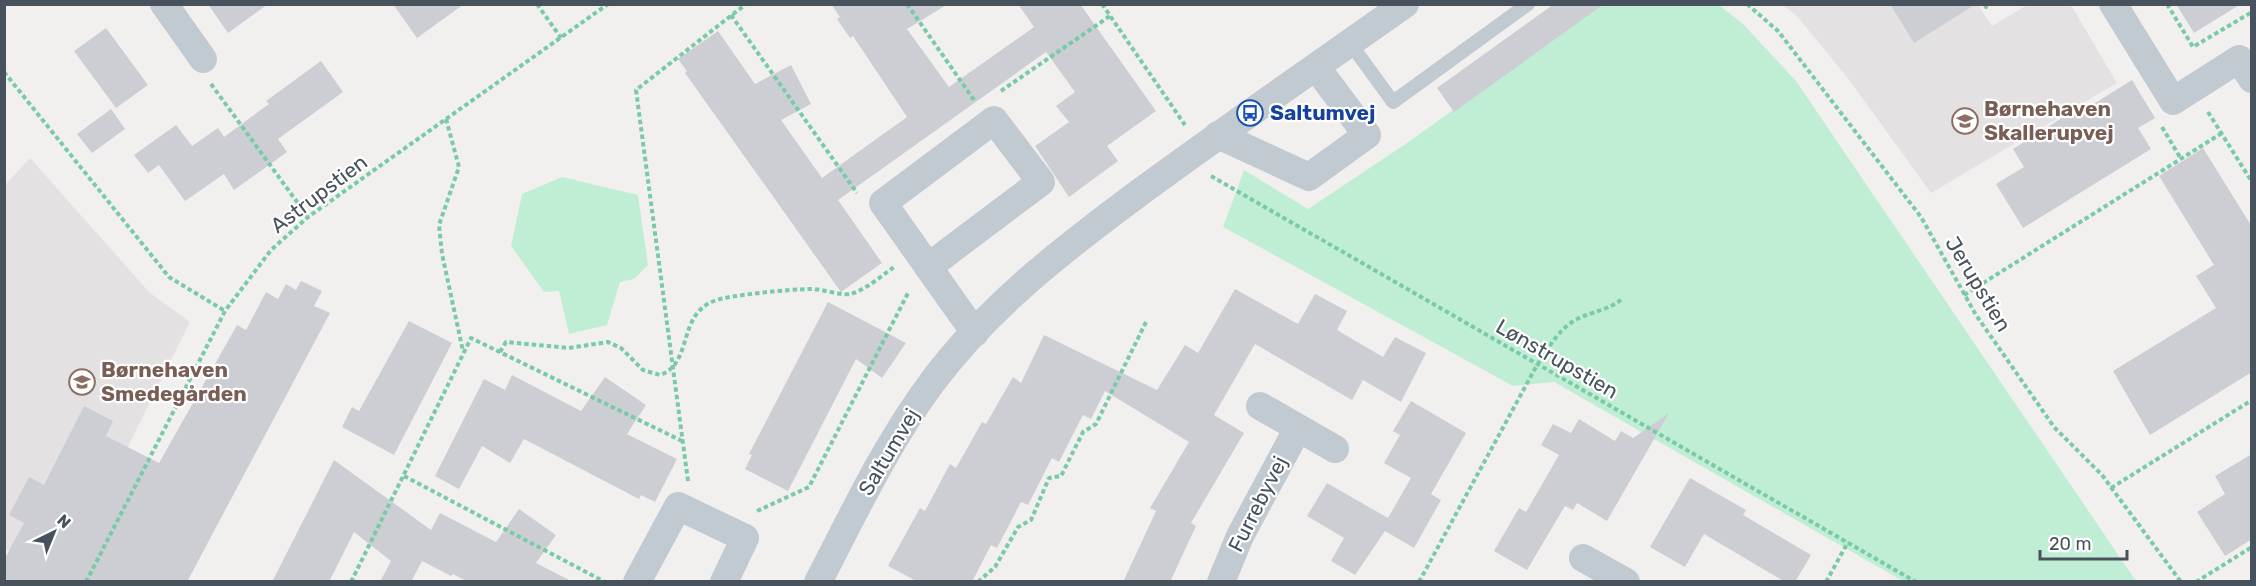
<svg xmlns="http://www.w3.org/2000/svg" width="2256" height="586" viewBox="0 0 2256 586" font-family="Rubik,sans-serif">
	<rect width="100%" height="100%" fill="#f2f0ef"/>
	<path fill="#e3e1e1" d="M1783 5H1978L1992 26 2027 5H2071L2117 83 1931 193 1850 81 1797 16Z
		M30 158 150 293 190 322 63 577 5 549 4 186Z"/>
	<path fill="#c0eed4" d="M1599 5H1719L1743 24 1796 81 2136 581H1903L1554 382 1513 386 1223 227 1244 170 1308 209 1410 141Z
		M562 177 638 195 648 265 634 279 620 282 607 325 569 334 559 291 544 292 511 246 522 194Z"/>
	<path fill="#cdced4" d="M208 4H268L228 33Z
		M393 4H464L417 38Z
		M831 4H948L907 29 949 87 1034 27 1018 4H1080L1156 111 1107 146 1118 161 1069 197 1035 146 1069 122 1056 106 1075 92 1046 52 838 200 882 263 841 292 685 73 687 71 678 59 718 31 755 84 791 65 811 104 781 120 822 178 907 117 853 36 850 38 837 19 840 17Z
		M1554 4H1604L1454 112 1437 88Z
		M1890 4H1976L1914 43Z
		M2176 4H2241L2194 33Z
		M106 28 148 85 116 108 74 51Z
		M321 61 343 92 278 139 287 152 234 190 224 174 185 201 159 165 148 173 134 155 176 125 192 146 218 128 224 137 269 104 266 101Z
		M2132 80 2155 118 2138 128 2151 149 2023 228 1996 184 2024 167 2013 149 2084 104 2087 108Z
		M111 109 125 129 92 153 77 134Z
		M2203 148 2252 227V372L2150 435 2113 371 2216 308 2196 276 2214 265 2159 176Z
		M301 281 322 291 314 306 330 313 187 582H4V560L24 523 9 515 29 477 44 485 84 406 113 421 106 436 159 463 237 325 246 330 266 292 278 299 286 284 296 290Z
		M1235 289 1298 324 1315 294 1347 311 1337 330 1383 357 1395 337 1426 353 1401 402 1363 380 1352 400 1255 344 1214 415 1244 433 1191 523 1196 526 1170 582H1123L1156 511 1150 508 1189 442 1105 391 1091 419 1083 415 1059 462 1052 458 1028 505 1021 502 997 548 991 545 972 582H918L888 566 920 508 925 511 950 464 956 468 982 422 986 424 1013 377 1021 383 1044 335 1157 390 1185 345 1198 353Z
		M828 302 906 343 882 378 856 359 788 491 745 469 752 455 749 454Z
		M409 321 452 343 394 455 342 427 352 407 359 411Z
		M512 375 581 411 605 377 646 405 627 434 677 459 655 502 641 495 639 499 524 439 510 463 482 446 459 489 435 476 484 379 505 390Z
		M1411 401 1466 433 1431 494 1441 500 1414 548 1385 531 1355 575 1331 561 1344 538 1307 516 1327 483 1388 518 1411 478 1384 463 1400 435 1393 431Z
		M1669 413 1607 521 1577 503 1573 510 1565 506 1527 570 1494 551 1519 508 1526 512 1559 455 1541 445 1553 424 1571 433 1579 419 1615 441 1621 431 1633 438Z
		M2252 454V539L2225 556 2197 512 2225 494 2215 476Z
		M334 460 431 530 440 513 496 542 519 509 556 535 536 563 573 582H468L453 574 451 576 422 561 411 582H380L391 561 354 532 329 582H272Z
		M1690 478 1746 510 1743 515 1811 555 1795 582H1785L1704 534 1685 567 1650 547Z"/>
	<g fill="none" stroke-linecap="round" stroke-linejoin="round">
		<path stroke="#79caa7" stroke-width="4" stroke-dasharray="4.5 3" stroke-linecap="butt" d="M537 4 561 38
			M907 4 974 100
			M1102 4 1185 125
			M1747 4 1778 31 1921 217 1976 315 2054 427 2102 475 2181 582
			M1985 4 1986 7 1990 4
			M2167 4 2193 47 2252 12
			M731 15 857 193
			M4 72 169 277 225 311
			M211 84 308 217
			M1001 91 1110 16
			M2208 112 2252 182
			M446 119 459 167 439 225 442 254 463 351
			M2162 127 2181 159
			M1211 176 1916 582
			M1964 295 2222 133
			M500 352 506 342 569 348 608 342 621 348 643 370 660 375C693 364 677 315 714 301 728 295 793 289 811 289 822 289 843 296 851 294 867 289 881 276 894 267
			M404 476 605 582
			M688 481 636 90 746 4
			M2111 488 2252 400
			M757 511 809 487 909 291
			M86 582 225 311 271 250 308 217 608 4
			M351 582 471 338 682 441
			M978 582 995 567 1018 527 1031 520 1049 478 1061 476 1083 432 1096 424 1147 320
			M1419 582 1537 365C1549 348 1558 329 1577 319 1593 311 1610 310 1623 298
			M1826 582 1848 542
			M2196 582 2252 547"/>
		<path stroke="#c1c9d1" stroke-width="14" d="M1350 43 1393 102 1528 4"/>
		<path stroke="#c1c9d1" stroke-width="28" d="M164 4 203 59
			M2113 4 2173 101 2239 59 2252 79
			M1218 135 1309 177 1367 135 1316 67
			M928 267 1041 182 994 120 883 203 975 333
			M1260 406 1335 449
			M1583 558 1626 582
			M637 582 678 506 745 538 724 582
			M818 582C854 513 886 444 933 381 990 305 1066 247 1143 190 1229 127 1317 66 1405 4
			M1221 582 1240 536 1298 428"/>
	</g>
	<defs>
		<g id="bus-ring" transform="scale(1.35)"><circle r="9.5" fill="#fff" stroke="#1a4fb4" stroke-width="1.5"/><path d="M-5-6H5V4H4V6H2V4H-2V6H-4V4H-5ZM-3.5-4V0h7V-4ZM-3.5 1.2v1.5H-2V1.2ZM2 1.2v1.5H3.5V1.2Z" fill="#1a4fb4"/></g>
		<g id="school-ring" transform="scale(1.35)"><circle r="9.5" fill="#fff" stroke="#8d6e63" stroke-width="1.5"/><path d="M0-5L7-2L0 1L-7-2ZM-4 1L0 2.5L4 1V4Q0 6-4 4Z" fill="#8d6e63"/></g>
	</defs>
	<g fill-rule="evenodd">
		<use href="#bus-ring" x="1250" y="113"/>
		<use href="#school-ring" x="1965" y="121"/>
		<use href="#school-ring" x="82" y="382"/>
	</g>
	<g text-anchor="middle" stroke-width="4.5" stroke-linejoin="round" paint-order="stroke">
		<g font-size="21" font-weight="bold" fill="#785e54" stroke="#fff" text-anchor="start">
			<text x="1984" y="116">Børnehaven<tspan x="1984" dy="24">Skallerupvej</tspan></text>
			<text x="101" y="377">Børnehaven<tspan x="101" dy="24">Smedegården</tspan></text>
		</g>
		<g font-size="21" font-weight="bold" fill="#164399" stroke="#fff" text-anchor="start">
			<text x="1270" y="120">Saltumvej</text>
		</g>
		<g font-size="21" fill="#48525c" stroke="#fff">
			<text transform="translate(319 194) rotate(-37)" y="7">Astrupstien</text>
			<text transform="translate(1978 284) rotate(59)" y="7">Jerupstien</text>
			<text transform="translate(1557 359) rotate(30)" y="7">Lønstrupstien</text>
			<text transform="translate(889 452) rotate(-59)" y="7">Saltumvej</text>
			<text transform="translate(1258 504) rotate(-63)" y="7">Furrebyvej</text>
		</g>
	</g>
	<rect width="2256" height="586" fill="none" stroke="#48525c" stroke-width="12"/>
	<g transform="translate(54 532) rotate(43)" stroke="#ffffff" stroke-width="4.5" paint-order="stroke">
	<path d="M0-4.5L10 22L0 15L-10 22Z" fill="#48525c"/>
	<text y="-9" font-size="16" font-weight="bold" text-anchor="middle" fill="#48525c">N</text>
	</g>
	<path d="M2040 550v9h87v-9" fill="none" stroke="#48525c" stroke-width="3"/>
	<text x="2049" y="550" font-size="18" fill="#48525c" stroke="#ffffff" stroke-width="4.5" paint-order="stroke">20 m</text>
</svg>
